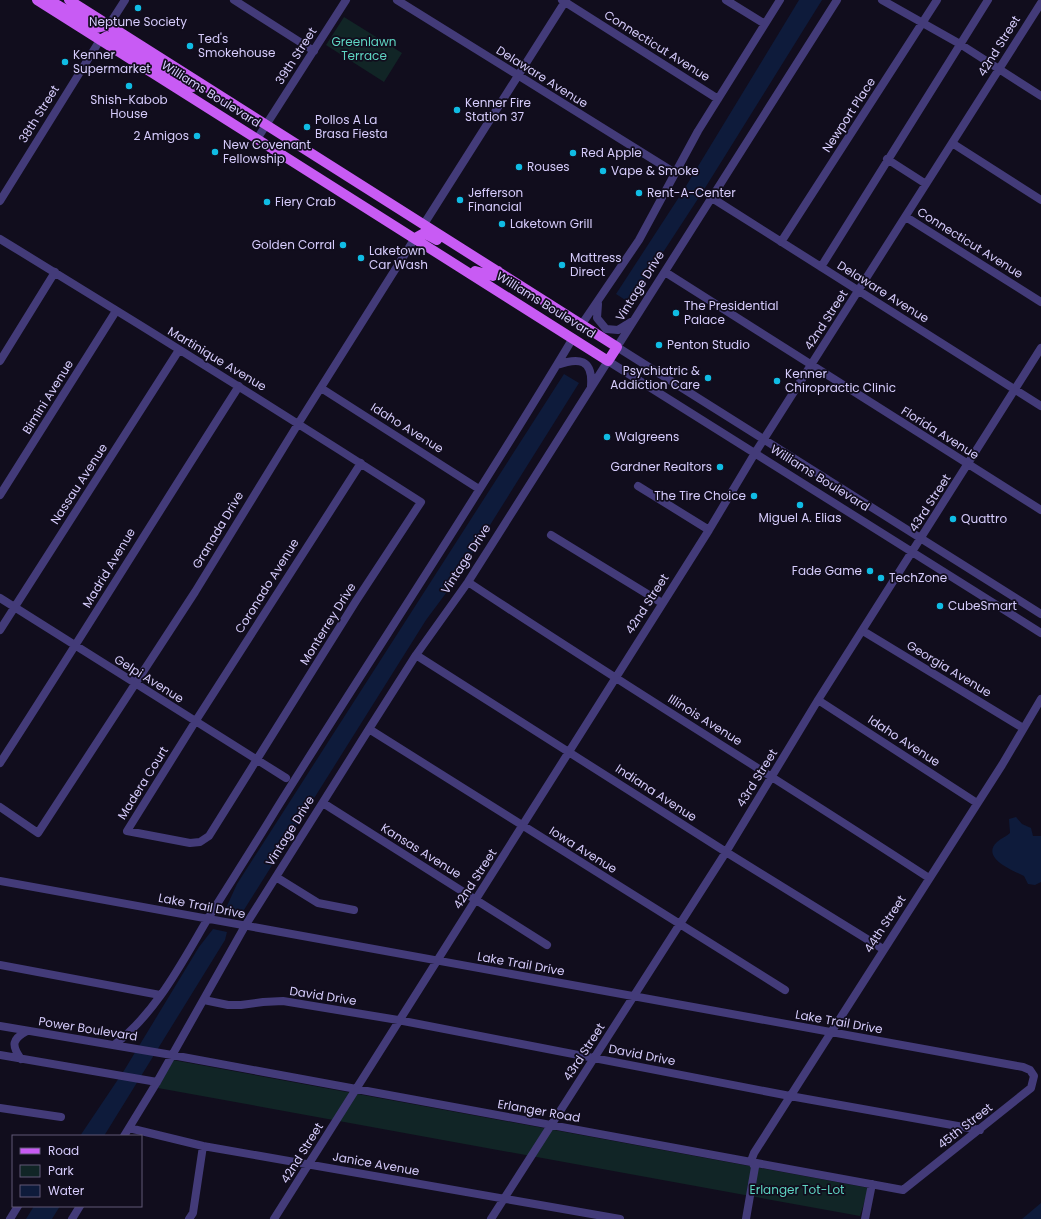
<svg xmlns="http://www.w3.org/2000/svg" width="1041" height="1219" viewBox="0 0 1041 1219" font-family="Poppins,sans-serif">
	<rect width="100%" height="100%" fill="#110d1d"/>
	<path fill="#112526" d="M344 17 402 53 384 82 326 45Z
		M173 1060 869 1188 860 1216 158 1088Z"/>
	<path fill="#0e1b3b" d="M799 0H822L705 188 630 303 616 294 683 191Z
		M564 374 579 383 455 581 426 620 242 913 230 912 226 908 237 884Z
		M1016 817 1022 824 1031 828 1033 836H1041V882L1035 885 1028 884 1024 876C1014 871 980 858 997 842 1001 838 1006 837 1010 833L1009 819Z
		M213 929 227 932 225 940 104 1136H80L125 1069 199 947Z
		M1041 1203V1219H1022Z
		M34 1206H60L52 1219H26Z"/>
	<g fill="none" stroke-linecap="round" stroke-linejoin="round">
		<path stroke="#433b79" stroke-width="8" d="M234 0 314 51
			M397 0 675 173
			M562 0 718 99
			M726 0 765 24
			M837 0 617 347 1041 614
			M882 0 960 44 1041 96
			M109 25 125 0
			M257 139 346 0
			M952 143 1041 200
			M887 159 926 184
			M712 198 1041 406
			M0 201 100 40
			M906 217 1041 302
			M424 224 566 0
			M0 239C141 325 282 413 421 502L356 601 209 836 200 842 190 843 127 831 195 722 361 463
			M781 242 937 0
			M821 267 988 0
			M665 272 1041 510
			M598 304 597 318 606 329 618 330 631 322
			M582 324 639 240 698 131 780 0
			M0 361 55 272
			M557 365C579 357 593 359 591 386
			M321 388 479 489
			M638 486 709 530
			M0 495 116 311
			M551 535 662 603
			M468 582C620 683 776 778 929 878
			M0 598 286 778
			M0 630 179 350
			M863 631 1023 728
			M416 655 726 852 883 949
			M818 700 977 803
			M369 729 785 990
			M0 763C81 638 159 511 239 386
			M323 803 547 945
			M0 807 38 833 195 592 298 424 415 238
			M276 877 318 903 354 910
			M0 881 1023 1067 1030 1070 1034 1076 1031 1088 903 1190 172 1055 0 1026
			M0 965 160 995
			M204 1000 228 1005H241L263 1002 283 1001 398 1020 790 1096 980 1130
			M114 1045C156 1013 181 964 207 920 230 883 254 846 277 808 375 651 478 497 573 338
			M0 1055 157 1082
			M21 1059C11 1045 12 1039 27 1031
			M0 1108 61 1117
			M129 1128 203 1146 620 1219
			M124 1136 157 1082 245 926 369 729 416 655 468 582 608 361 1041 633
			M10 1219 18 1206
			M72 1219 80 1206
			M189 1219 193 1213 203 1146
			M274 1219 709 530 755 453 1041 3
			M491 1219 726 852 818 700 1041 348
			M746 1219 755 1167 751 1161 754 1153 1002 765 1041 699
			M865 1219 872 1184"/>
		<path stroke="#c85bf4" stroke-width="10" d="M37 0 608 361 617 347 69 0
			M49 0 97 28 109 25
			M100 40 107 36 111 37 189 86 193 87 198 82
			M415 238 424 233 437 240
			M475 271 493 276 498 271"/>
	</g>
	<g fill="#10bce4" stroke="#110d1d" stroke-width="1.5">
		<circle cx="138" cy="8" r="4"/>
		<circle cx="190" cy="46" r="4"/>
		<circle cx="65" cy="62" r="4"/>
		<circle cx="129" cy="86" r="4"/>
		<circle cx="457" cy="110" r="4"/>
		<circle cx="307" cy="127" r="4"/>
		<circle cx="197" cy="136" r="4"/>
		<circle cx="215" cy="152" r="4"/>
		<circle cx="573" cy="153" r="4"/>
		<circle cx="519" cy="167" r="4"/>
		<circle cx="603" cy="171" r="4"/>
		<circle cx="639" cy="193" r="4"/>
		<circle cx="460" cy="200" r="4"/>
		<circle cx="267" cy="202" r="4"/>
		<circle cx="502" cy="224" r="4"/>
		<circle cx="343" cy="245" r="4"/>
		<circle cx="361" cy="258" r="4"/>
		<circle cx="562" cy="265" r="4"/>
		<circle cx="676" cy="313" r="4"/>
		<circle cx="659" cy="345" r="4"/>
		<circle cx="708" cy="378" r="4"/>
		<circle cx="777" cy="381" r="4"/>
		<circle cx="607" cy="437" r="4"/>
		<circle cx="720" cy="467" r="4"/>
		<circle cx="754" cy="496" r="4"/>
		<circle cx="800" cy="505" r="4"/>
		<circle cx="953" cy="519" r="4"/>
		<circle cx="870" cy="571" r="4"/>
		<circle cx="881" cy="578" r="4"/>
		<circle cx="940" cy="606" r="4"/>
	</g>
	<g text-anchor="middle" stroke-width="3.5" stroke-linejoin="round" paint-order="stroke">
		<g font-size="12" fill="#d6ccfc" stroke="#110d1d" text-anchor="start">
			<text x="138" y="26" text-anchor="middle">Neptune Society</text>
			<text x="198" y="43">Ted's<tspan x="198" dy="14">Smokehouse</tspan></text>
			<text x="73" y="59">Kenner<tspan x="73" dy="14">Supermarket</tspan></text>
			<text x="129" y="104" text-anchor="middle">Shish-Kabob<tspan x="129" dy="14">House</tspan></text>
			<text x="465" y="107">Kenner Fire<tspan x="465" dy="14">Station 37</tspan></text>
			<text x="315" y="124">Pollos A La<tspan x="315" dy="14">Brasa Fiesta</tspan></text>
			<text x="189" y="140" text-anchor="end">2 Amigos</text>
			<text x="223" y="149">New Covenant<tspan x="223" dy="14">Fellowship</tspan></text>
			<text x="581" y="157">Red Apple</text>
			<text x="527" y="171">Rouses</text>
			<text x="611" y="175">Vape &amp; Smoke</text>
			<text x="468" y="197">Jefferson<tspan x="468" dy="14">Financial</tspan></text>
			<text x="647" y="197">Rent-A-Center</text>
			<text x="275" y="206">Fiery Crab</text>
			<text x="510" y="228">Laketown Grill</text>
			<text x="335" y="249" text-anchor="end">Golden Corral</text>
			<text x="369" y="255">Laketown<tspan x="369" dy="14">Car Wash</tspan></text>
			<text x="570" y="262">Mattress<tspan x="570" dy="14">Direct</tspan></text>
			<text x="684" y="310">The Presidential<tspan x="684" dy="14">Palace</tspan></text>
			<text x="667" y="349">Penton Studio</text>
			<text x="700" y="375" text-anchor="end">Psychiatric &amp;<tspan x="700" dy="14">Addiction Care</tspan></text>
			<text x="785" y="378">Kenner<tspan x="785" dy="14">Chiropractic Clinic</tspan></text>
			<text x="615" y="441">Walgreens</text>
			<text x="712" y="471" text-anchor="end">Gardner Realtors</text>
			<text x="746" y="500" text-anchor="end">The Tire Choice</text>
			<text x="800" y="522" text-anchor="middle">Miguel A. Elias</text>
			<text x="961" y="523">Quattro</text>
			<text x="862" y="575" text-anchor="end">Fade Game</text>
			<text x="889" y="582">TechZone</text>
			<text x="948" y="610">CubeSmart</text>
		</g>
		<g font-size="12" fill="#5ed5c2" stroke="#110d1d">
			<text x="364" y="46">Greenlawn<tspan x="364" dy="14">Terrace</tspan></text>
			<text x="797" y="1194">Erlanger Tot-Lot</text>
		</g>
		<g font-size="12" fill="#d6ccfc" stroke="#110d1d">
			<text transform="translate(657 46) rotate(32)" y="4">Connecticut Avenue</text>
			<text transform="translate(999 46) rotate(-58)" y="4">42nd Street</text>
			<text transform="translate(296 56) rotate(-57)" y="4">39th Street</text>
			<text transform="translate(542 77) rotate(32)" y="4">Delaware Avenue</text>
			<text transform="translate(211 94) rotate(32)" y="4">Williams Boulevard</text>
			<text transform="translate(39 114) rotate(-58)" y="4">38th Street</text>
			<text transform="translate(849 115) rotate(-57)" y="4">Newport Place</text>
			<text transform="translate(970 243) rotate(32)" y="4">Connecticut Avenue</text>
			<text transform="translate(640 286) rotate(-58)" y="4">Vintage Drive</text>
			<text transform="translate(883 292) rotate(32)" y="4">Delaware Avenue</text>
			<text transform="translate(546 305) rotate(32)" y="4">Williams Boulevard</text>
			<text transform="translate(826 320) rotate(-57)" y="4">42nd Street</text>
			<text transform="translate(217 359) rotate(31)" y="4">Martinique Avenue</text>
			<text transform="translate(48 397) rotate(-58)" y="4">Bimini Avenue</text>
			<text transform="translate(407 428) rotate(32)" y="4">Idaho Avenue</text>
			<text transform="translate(940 433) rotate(32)" y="4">Florida Avenue</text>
			<text transform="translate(820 478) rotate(32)" y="4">Williams Boulevard</text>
			<text transform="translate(79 484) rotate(-57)" y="4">Nassau Avenue</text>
			<text transform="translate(930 503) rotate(-57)" y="4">43rd Street</text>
			<text transform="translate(218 530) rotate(-59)" y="4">Granada Drive</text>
			<text transform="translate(466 559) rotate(-57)" y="4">Vintage Drive</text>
			<text transform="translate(109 568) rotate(-59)" y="4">Madrid Avenue</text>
			<text transform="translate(267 586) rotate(-58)" y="4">Coronado Avenue</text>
			<text transform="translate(647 604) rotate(-57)" y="4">42nd Street</text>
			<text transform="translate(328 624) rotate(-58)" y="4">Monterrey Drive</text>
			<text transform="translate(949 669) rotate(31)" y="4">Georgia Avenue</text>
			<text transform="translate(149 679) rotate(32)" y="4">Gelpi Avenue</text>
			<text transform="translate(705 720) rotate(32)" y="4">Illinois Avenue</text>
			<text transform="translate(904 741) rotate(33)" y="4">Idaho Avenue</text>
			<text transform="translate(757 778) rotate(-58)" y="4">43rd Street</text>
			<text transform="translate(143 783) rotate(-58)" y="4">Madera Court</text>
			<text transform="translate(656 793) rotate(33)" y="4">Indiana Avenue</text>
			<text transform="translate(290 831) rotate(-58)" y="4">Vintage Drive</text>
			<text transform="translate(583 850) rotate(32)" y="4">Iowa Avenue</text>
			<text transform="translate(421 851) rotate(32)" y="4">Kansas Avenue</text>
			<text transform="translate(475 879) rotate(-57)" y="4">42nd Street</text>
			<text transform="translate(202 906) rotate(11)" y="4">Lake Trail Drive</text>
			<text transform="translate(885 924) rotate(-57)" y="4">44th Street</text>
			<text transform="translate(521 964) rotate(10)" y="4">Lake Trail Drive</text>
			<text transform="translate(323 996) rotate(9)" y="4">David Drive</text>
			<text transform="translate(839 1022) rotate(10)" y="4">Lake Trail Drive</text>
			<text transform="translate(88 1029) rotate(9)" y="4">Power Boulevard</text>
			<text transform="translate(584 1052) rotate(-57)" y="4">43rd Street</text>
			<text transform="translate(642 1055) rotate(11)" y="4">David Drive</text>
			<text transform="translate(539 1111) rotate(10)" y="4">Erlanger Road</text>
			<text transform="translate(965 1126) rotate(-38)" y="4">45th Street</text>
			<text transform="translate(302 1153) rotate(-58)" y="4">42nd Street</text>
			<text transform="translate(376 1164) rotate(10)" y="4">Janice Avenue</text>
		</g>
	</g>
	<rect x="12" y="1135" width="130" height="72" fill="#110d1d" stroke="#605976"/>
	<rect x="20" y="1148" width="20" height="6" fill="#c85bf4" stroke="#605976"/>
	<text x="48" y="1155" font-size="12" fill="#d6ccfc">Road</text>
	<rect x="20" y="1165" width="20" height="12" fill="#112526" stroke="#605976"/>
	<text x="48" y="1175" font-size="12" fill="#d6ccfc">Park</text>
	<rect x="20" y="1185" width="20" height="12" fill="#0e1b3b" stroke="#605976"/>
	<text x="48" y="1195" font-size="12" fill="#d6ccfc">Water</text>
</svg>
